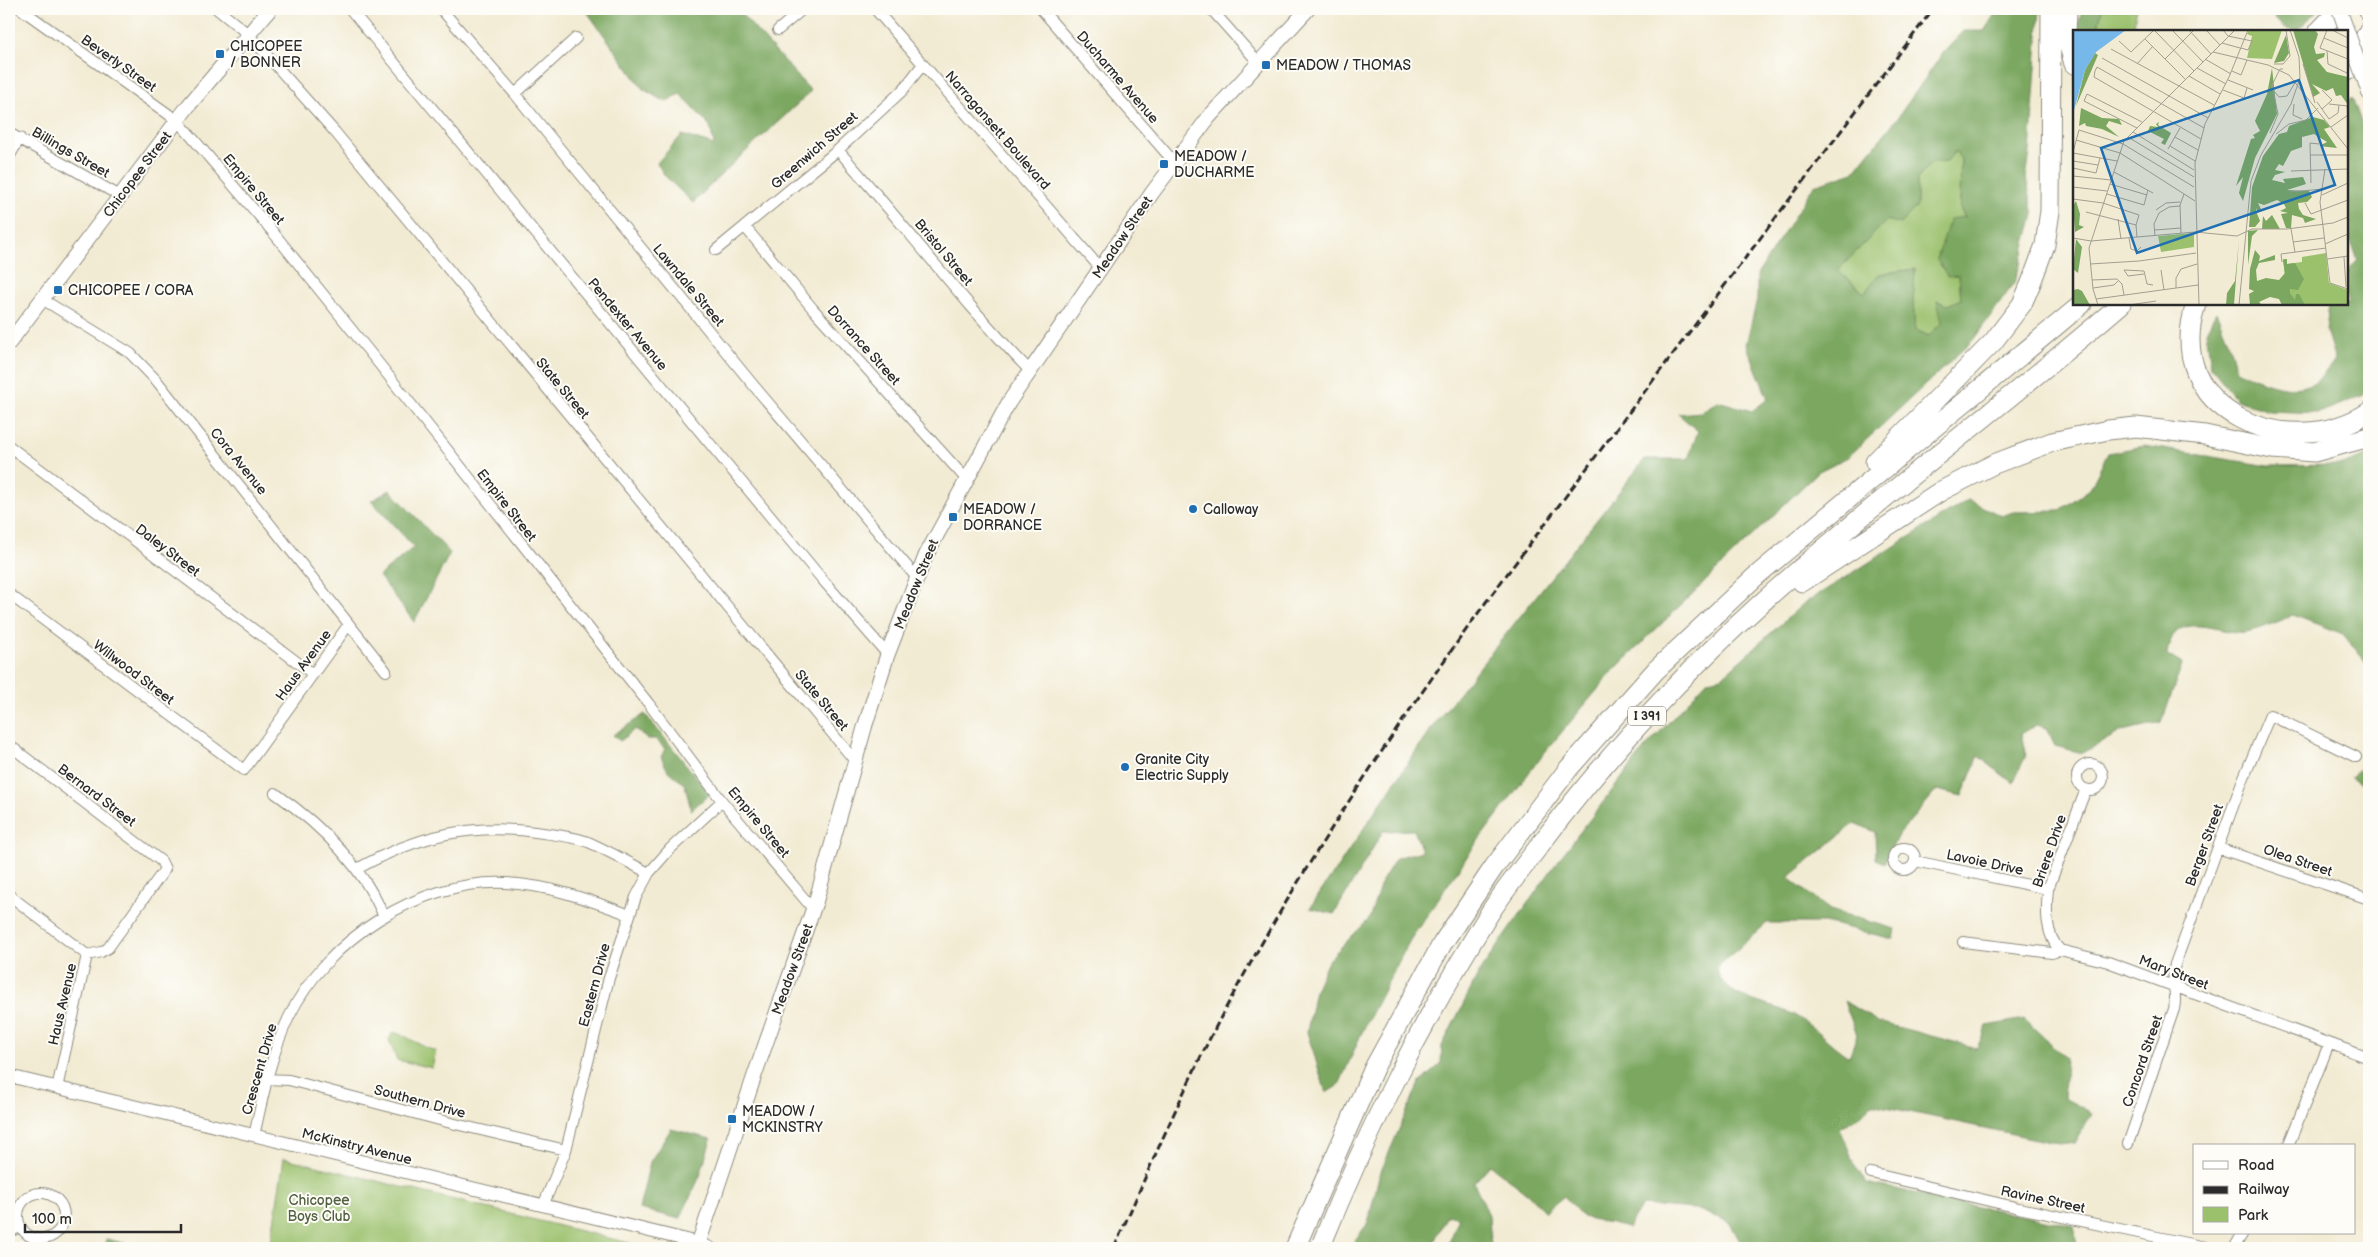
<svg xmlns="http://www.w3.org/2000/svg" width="2378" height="1257" viewBox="0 0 2378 1257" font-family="'Balsamiq Sans',sans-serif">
	<rect width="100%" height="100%" fill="#fdfcf7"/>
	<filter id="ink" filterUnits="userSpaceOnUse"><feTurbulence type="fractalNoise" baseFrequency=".02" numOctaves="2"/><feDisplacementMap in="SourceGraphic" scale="10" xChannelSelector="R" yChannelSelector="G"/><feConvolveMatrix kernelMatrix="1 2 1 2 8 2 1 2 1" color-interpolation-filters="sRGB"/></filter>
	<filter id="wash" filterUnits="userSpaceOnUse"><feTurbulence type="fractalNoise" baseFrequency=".0096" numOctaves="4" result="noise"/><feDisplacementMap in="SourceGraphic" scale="20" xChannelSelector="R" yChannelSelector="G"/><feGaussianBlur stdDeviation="1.12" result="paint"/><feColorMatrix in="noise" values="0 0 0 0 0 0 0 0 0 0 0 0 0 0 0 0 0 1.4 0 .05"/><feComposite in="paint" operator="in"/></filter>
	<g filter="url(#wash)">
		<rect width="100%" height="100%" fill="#f2ebd3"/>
		<path fill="#9bc16d" stroke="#63764c" d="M2102 9H2137L2132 31H2097Z
			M1955 151 1961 159 1960 208 1965 218 1959 275 1961 299 1948 305 1942 322 1929 336 1916 330 1913 304 1915 269 1879 274 1864 293 1838 270 1887 220 1917 206V179L1930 164 1946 162Z
			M393 1032C411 1037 418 1046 436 1051L432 1068 397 1060 389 1040Z
			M284 1158 649 1248H270Z"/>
		<path fill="#7ca760" stroke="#546946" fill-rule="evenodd" d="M585 9H737L811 91C772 129 731 163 693 203L665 176 657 163 682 135 714 145 710 126 680 94 665 102 643 89Z
			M1998 9H2040L2030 153 2026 178 2034 215 2015 282 1973 340 1848 457 1819 471 1614 670 1540 758 1475 845 1410 940 1362 1032 1339 1085 1326 1093 1307 1032 1315 990 1329 959 1369 919 1382 881 1396 858 1422 851 1414 830 1383 831 1334 914 1310 908 1433 726 1645 459H1688L1698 431 1678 414 1701 412 1718 401 1752 411 1768 399 1746 344 1757 300V275L1814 185 1854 172 1898 117 1943 53 1964 31H1984ZM1955 151 1961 159 1960 208 1965 217 1950 219 1937 259 1947 276 1959 275 1961 299 1948 305 1937 301 1942 322 1929 336 1915 330 1913 304 1915 269 1879 274 1864 293 1838 270 1887 220 1900 224 1917 206V179L1930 164 1946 162Z
			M2082 9H2102L2097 31H2079L2078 26Z
			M2266 9H2320L2297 30C2284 32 2275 18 2266 9Z
			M2352 97 2369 144V389L2364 395 2319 413 2269 411 2237 400 2211 367 2206 331 2216 312 2227 338 2236 370C2261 381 2296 399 2320 378 2325 373 2330 366 2335 360L2326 330 2329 304H2347V272L2358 260 2347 232V105Z
			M2144 446 2269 466 2342 465 2369 455V666L2343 634 2293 615C2277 621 2262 630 2245 632 2218 635 2173 605 2167 655L2182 664 2162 722 2122 731 2083 753 2055 746 2047 728 2036 725 2021 734 2026 755 2013 783 1978 756 1962 796 1937 790 1898 835 1884 863 1876 859 1875 832 1855 823 1788 878 1830 910 1895 929 1893 939 1828 923H1767L1716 968C1725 1002 1767 1001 1794 1015 1814 1026 1830 1045 1849 1057L1857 1035 1844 1001 1878 1022 1977 1048 1987 1026 2024 1019 2066 1058 2064 1098 2092 1113 2074 1144 2050 1142 1872 1104 1862 1114 1840 1128 1854 1164 1866 1183 2073 1226 2078 1248H1744L1729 1222 1696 1209 1642 1205 1628 1228 1583 1217 1564 1196 1545 1212 1528 1194 1490 1165 1474 1183 1489 1215 1491 1248H1447L1459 1218 1447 1215 1431 1248H1349L1368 1223 1379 1176 1419 1083 1441 1064 1442 1046 1481 969 1560 858 1645 748 1708 680 1722 677 1803 604 1968 500 2002 516 2013 512 2059 511 2090 489 2108 453Z
			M390 490 450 553 414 622 379 576 414 547 371 501Z
			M645 714 710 794 691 810 685 785 668 771 661 757 665 749 656 739H647L635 729 620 741 613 735Z
			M2366 764 2369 766V789L2351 777Z
			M671 1129 711 1139 700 1176 680 1219 639 1209 650 1162Z
			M106 1239 137 1246V1248H105Z"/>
	</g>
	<g filter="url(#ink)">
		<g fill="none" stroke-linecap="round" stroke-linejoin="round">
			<g stroke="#8e8b7f" stroke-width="12">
				<path id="minor" d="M21 9 178 121 272 231 376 360 649 704 722 801 813 909
					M217 9 248 34 335 132 855 761
					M350 9 822 579 888 655
					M441 9 515 94 754 386 917 578
					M875 9 1101 269
					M1041 9 1174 162
					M1211 9 1258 62
					M778 30 803 9
					M515 94 576 38
					M9 133 120 196
					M838 150C903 223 962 301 1030 371
					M9 157 20 138
					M745 227 813 309 966 479
					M716 250 838 150 903 90 923 64
					M42 299 130 353 157 381 386 671
					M9 446 313 674
					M9 594 244 770 349 624
					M9 745 161 861 165 869 108 948 101 952 87 955 57 1088
					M2077 777a13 13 0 1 1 26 0a13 13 0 1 1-26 0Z
					M275 793C321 825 361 864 384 916
					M2218 848 2369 899
					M1893 859a11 11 0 1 1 22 0a11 11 0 1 1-22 0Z
					M1915 861 2048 889
					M357 869C418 835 473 822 543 833 558 835 575 837 588 842 609 851 629 863 649 873
					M9 895 87 955
					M1963 942 2052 953 2060 950 2108 962 2369 1058
					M2060 950C2045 935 2046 909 2048 889L2086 789
					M267 1079 289 1080 451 1123 566 1150
					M254 1136C263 1096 271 1054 289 1017 326 940 419 879 506 883 549 885 590 900 630 915
					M2128 1144 2174 1009C2178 993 2170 981 2175 964L2242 782 2270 715 2356 757
					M2288 1146 2329 1044
					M1871 1173 2019 1208 2210 1248
					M18 1216a23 23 0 1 1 46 0a23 23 0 1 1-46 0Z
					M543 1206 566 1150 609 978 636 897 649 873 670 849 722 801
					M9 1232 20 1227
					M2234 1248 2243 1233"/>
			</g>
			<g stroke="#8e8b7f" stroke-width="14">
				<path id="tertiary" d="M9 1076 699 1243 710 1248"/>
			</g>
			<g stroke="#8e8b7f" stroke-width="16">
				<path id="secondary" d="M2366 9 2369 18
					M2364 78 2369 93
					M9 343 189 105 270 9
					M697 1248 755 1074 816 901 865 726 887 656 926 555 1009 402 1152 193 1209 117 1308 9"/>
			</g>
			<g stroke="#8e8b7f" stroke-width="21">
				<path id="motorway" d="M2067 9 2066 34 2074 64
					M2319 31 2340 9
					M2347 71 2369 30
					M2196 304C2161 412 2288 464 2369 412
					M1875 462 1993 342 2022 304 2031 283 2045 245 2050 211 2051 9
					M1802 582 1941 491 1994 464 2052 442 2108 430 2136 427 2205 435 2272 449 2314 452 2369 437
					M1295 1248 1374 1068 1442 944 1494 867 1569 768 1656 670 1756 576 2082 304
					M1320 1248C1369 1127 1422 1021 1491 911 1506 888 1524 866 1540 845 1604 759 1678 679 1757 607 1874 501 2002 407 2121 304"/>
			</g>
			<use href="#minor" stroke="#fff" stroke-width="10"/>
			<use href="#tertiary" stroke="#fff" stroke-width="12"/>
			<use href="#secondary" stroke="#fff" stroke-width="14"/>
			<use href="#motorway" stroke="#fff" stroke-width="19"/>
			<path stroke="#2b2b2b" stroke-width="3" stroke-dasharray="8 4" stroke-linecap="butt" d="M1114 1248C1149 1170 1182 1091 1222 1015 1299 871 1390 735 1486 602L1933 9"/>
			<g stroke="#8e8b7f" stroke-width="16" stroke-linecap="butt">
				<path id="secondary-bridge" d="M2339 9 2364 78"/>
			</g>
			<use href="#secondary-bridge" stroke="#fff" stroke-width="14"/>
		</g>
	</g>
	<g fill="#1f6fb2" stroke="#fdfcf7" stroke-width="2">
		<rect x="215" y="49" width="10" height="10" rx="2.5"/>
		<rect x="1261" y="60" width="10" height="10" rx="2.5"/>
		<rect x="1159" y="159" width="10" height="10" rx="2.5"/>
		<rect x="53" y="285" width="10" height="10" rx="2.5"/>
		<circle cx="1193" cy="509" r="5"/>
		<rect x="948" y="512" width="10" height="10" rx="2.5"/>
		<circle cx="1125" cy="767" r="5"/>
		<rect x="727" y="1114" width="10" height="10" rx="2.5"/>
	</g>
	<g text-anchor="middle" stroke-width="4" stroke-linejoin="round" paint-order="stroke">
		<rect fill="#fdfcf7" stroke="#6a6a68" stroke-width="1" x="1628" y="706.5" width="38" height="19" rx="4"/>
		<g font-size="12" font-weight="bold" fill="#2b2b2b">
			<text x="1647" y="720">I 391</text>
		</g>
		<g font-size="14" fill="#2b2b2b" stroke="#fdfcf7" text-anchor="start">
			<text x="230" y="51">CHICOPEE<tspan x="230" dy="16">/ BONNER</tspan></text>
			<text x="1276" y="70">MEADOW / THOMAS</text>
			<text x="1174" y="161">MEADOW /<tspan x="1174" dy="16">DUCHARME</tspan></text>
			<text x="68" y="295">CHICOPEE / CORA</text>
			<text x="963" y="514">MEADOW /<tspan x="963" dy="16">DORRANCE</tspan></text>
			<text x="1203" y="514">Calloway</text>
			<text x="1135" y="764">Granite City<tspan x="1135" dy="16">Electric Supply</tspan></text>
			<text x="742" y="1116">MEADOW /<tspan x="742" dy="16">MCKINSTRY</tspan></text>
		</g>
		<g font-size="14" fill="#2b2b2b" stroke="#fdfcf7">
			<text transform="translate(119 63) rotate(35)" y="5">Beverly Street</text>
			<text transform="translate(1118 77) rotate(49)" y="5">Ducharme Avenue</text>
			<text transform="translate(998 130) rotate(49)" y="5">Narragansett Boulevard</text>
			<text transform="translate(814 150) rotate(-41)" y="5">Greenwich Street</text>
			<text transform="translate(71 152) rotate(30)" y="5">Billings Street</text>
			<text transform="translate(137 174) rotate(-53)" y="5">Chicopee Street</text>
			<text transform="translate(254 189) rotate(50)" y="5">Empire Street</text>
			<text transform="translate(1122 237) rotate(-56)" y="5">Meadow Street</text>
			<text transform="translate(944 252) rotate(50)" y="5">Bristol Street</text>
			<text transform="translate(689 285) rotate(50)" y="5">Lawndale Street</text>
			<text transform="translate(628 324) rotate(50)" y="5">Pendexter Avenue</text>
			<text transform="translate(864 345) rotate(48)" y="5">Dorrance Street</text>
			<text transform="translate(563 388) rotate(50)" y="5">State Street</text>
			<text transform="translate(239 461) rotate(51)" y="5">Cora Avenue</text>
			<text transform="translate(507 505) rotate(52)" y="5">Empire Street</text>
			<text transform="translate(168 550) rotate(37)" y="5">Daley Street</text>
			<text transform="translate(916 584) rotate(-68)" y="5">Meadow Street</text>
			<text transform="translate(303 665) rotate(-54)" y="5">Haus Avenue</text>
			<text transform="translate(134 672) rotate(37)" y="5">Willwood Street</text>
			<text transform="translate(822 700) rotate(50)" y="5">State Street</text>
			<text transform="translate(97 795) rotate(37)" y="5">Bernard Street</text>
			<text transform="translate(759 822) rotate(50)" y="5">Empire Street</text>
			<text transform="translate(2204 845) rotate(-70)" y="5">Berger Street</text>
			<text transform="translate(2049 851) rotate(-71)" y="5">Briere Drive</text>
			<text transform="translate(2298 860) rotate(19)" y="5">Olea Street</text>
			<text transform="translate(1985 862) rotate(12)" y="5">Lavoie Drive</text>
			<text transform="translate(792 969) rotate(-70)" y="5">Meadow Street</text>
			<text transform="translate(2174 972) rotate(21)" y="5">Mary Street</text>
			<text transform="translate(594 985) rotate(-75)" y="5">Eastern Drive</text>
			<text transform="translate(62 1004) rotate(-77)" y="5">Haus Avenue</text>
			<text transform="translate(2142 1061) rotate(-71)" y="5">Concord Street</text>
			<text transform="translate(259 1069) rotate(-74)" y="5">Crescent Drive</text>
			<text transform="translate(420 1101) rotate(15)" y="5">Southern Drive</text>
			<text transform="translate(357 1146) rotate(14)" y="5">McKinstry Avenue</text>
			<text transform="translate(2043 1199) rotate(12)" y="5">Ravine Street</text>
		</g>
		<g font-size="14" fill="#526042" stroke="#fdfcf7">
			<text x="319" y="1205">Chicopee<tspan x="319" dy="16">Boys Club</tspan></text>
		</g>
	</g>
	<g transform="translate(2073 30)">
		<rect width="275" height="275" fill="#f2ebd3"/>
		<path d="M176 0H209L199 29 174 28 179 6 174 4ZM121 203V217L88 222 85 206ZM253 223 256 253 275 260V275H224L218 267 216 260 220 258H213L210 229H213L214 234 229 232V227Z" fill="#9bc16d"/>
		<path d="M220 0H242L245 4 241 17 243 24 252 23 251 27 244 30 254 42 275 47V75L268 65 263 66 260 58 253 61 239 54 247 63 240 67ZM213 5 216 23 211 31 201 33ZM22 23 25 25 3 76 12 40ZM199 38 204 84 182 128 170 171 166 163 170 147 163 156 178 109 182 108 180 105 187 101 182 91 194 64ZM8 78 29 88 46 89 49 95 36 91 33 96 46 107 29 99 13 96 12 93 6 96ZM240 87 251 90 257 97 251 99 264 118 246 116 254 112 241 104 229 107V117L218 121 210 136 206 134 202 140 212 142 202 145 199 150 212 153 210 149 230 147 233 154 214 160 236 161 239 167 234 172 225 173 226 179 230 185 243 189 232 193 230 188 219 185 218 198H213L208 184 215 183 207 181 213 178 211 174 204 170 191 175 185 173 188 179 184 182V178L183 181 187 191 182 197H176L179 157 190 126 206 104 214 102 216 96ZM86 92 85 95 98 103 92 115 88 113 91 109 75 101 77 96 85 97 83 94ZM3 171 7 184 6 195 11 197 2 202 0 176ZM199 185 207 199H189L190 186 193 191ZM185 200 179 206 175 235V201ZM3 209 9 217 5 243 0 239ZM166 210 161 275H153L154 263 162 251ZM182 220 187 226 186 231 202 225V230L186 233 183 240 184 251 193 248 206 250 212 243 210 230 214 229V234L222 233 231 249 225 260 217 259V263L222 270 223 264H226L232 275H209L206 269 197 267 186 272 189 275H177L176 264 181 261 176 259 177 239ZM5 259 9 261 17 275H0V260Z" fill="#7ca760"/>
		<path d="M53 0 23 22 12 40 0 84V1Z" fill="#77b8eb"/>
		<path fill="none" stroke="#a29e90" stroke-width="1" d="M81 0 121 41M99 0 130 32M116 0 138 24M133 0 147 15M150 0 155 6 179 11 175 20 168 18M254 0 247 18 275 29M259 0 275 8M251 8 275 18M72 9 112 49M46 11 58 22 81 0M149 13 167 18M38 19 141 75M254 21 255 34 274 43M140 22 195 35 216 45 275 119M29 28 135 88M92 29 121 0M132 29 158 44M64 34 80 16M201 34H210L217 26 213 0M230 34 242 73M124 38 153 54M159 41 168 45 174 30M116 46 147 64M155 50 180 60M150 60 171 68 174 58M249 60 259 70 249 79M201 61 206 67 214 66 223 51M244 72 256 89 265 83 266 75M221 74 220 85 229 89M256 74 275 76M258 97 275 85 274 76M64 98 11 71 14 64 69 92M60 102 121 140M197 103 205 84 199 55 207 39H210M203 104 216 94 233 90 245 78M55 107 121 147M102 107 125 120M128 109 21 47 22 41 24 37 131 98M3 110 47 123 122 171M97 116 122 131M95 119 107 98M0 122 6 100 50 114 121 157M0 123 44 131M237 125H275M0 131 25 135M0 138 23 143 27 128M252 139 247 172 257 253 275 259M218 141 275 139M41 142 80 163M0 146 38 150M238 153 237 113 246 114M37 154 74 165M0 157 34 161M217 162 250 159M34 164 71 175 75 160M249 165 275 153M0 169 30 173 66 185 63 195 64 207M232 173 238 184 275 170M83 180 93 173 107 172M13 182 63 195M45 189 48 209M218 199 222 222M82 200 108 198M108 203 107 175 111 164M82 206 81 194 86 183 96 177 107 176M0 208 18 211 122 202 164 206 179 199H214L260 193 275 187M56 208 58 219 64 221 68 217 65 220M220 212 251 208M252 214 275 204M271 227 273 257M254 229 275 226M209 232 208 224 253 218M17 234 66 231 123 223M88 240 91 260M71 244 55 246 51 240 71 241 74 254 80 255M19 250 44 249 49 254 51 265M20 258 41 255 46 250M103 258V248L108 239 124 234M23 269 125 255M25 275 20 259 16 218 51 111 162 0M56 275 83 271M126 275 122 133 132 94 156 47 175 0M166 275 178 151 188 125 218 74 227 48 226 27 217 0"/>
		<path fill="#1f6fb2" fill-opacity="0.15" stroke="#1f6fb2" stroke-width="2.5" d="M226 50 262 155 64 223 28 118Z"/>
		<rect width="275" height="275" fill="none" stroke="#2b2b2b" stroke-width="2.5"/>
	</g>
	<rect width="2378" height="1257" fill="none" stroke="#fdfcf7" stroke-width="30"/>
	<rect x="2193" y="1144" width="162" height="90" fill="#fdfcf7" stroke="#a9a8a5"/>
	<rect x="2203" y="1161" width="25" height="8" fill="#ffffff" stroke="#a9a8a5"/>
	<text x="2238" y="1170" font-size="15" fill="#2b2b2b">Road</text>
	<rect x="2203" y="1186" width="25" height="8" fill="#2b2b2b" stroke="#a9a8a5"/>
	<text x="2238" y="1194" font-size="15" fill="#2b2b2b">Railway</text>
	<rect x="2203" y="1207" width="25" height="15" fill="#9bc16d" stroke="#a9a8a5"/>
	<text x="2238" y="1220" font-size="15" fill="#2b2b2b">Park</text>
	<path d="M25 1224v8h156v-8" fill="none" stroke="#2b2b2b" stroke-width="2.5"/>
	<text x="32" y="1224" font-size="15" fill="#2b2b2b" stroke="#fdfcf7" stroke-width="4" paint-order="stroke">100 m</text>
</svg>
